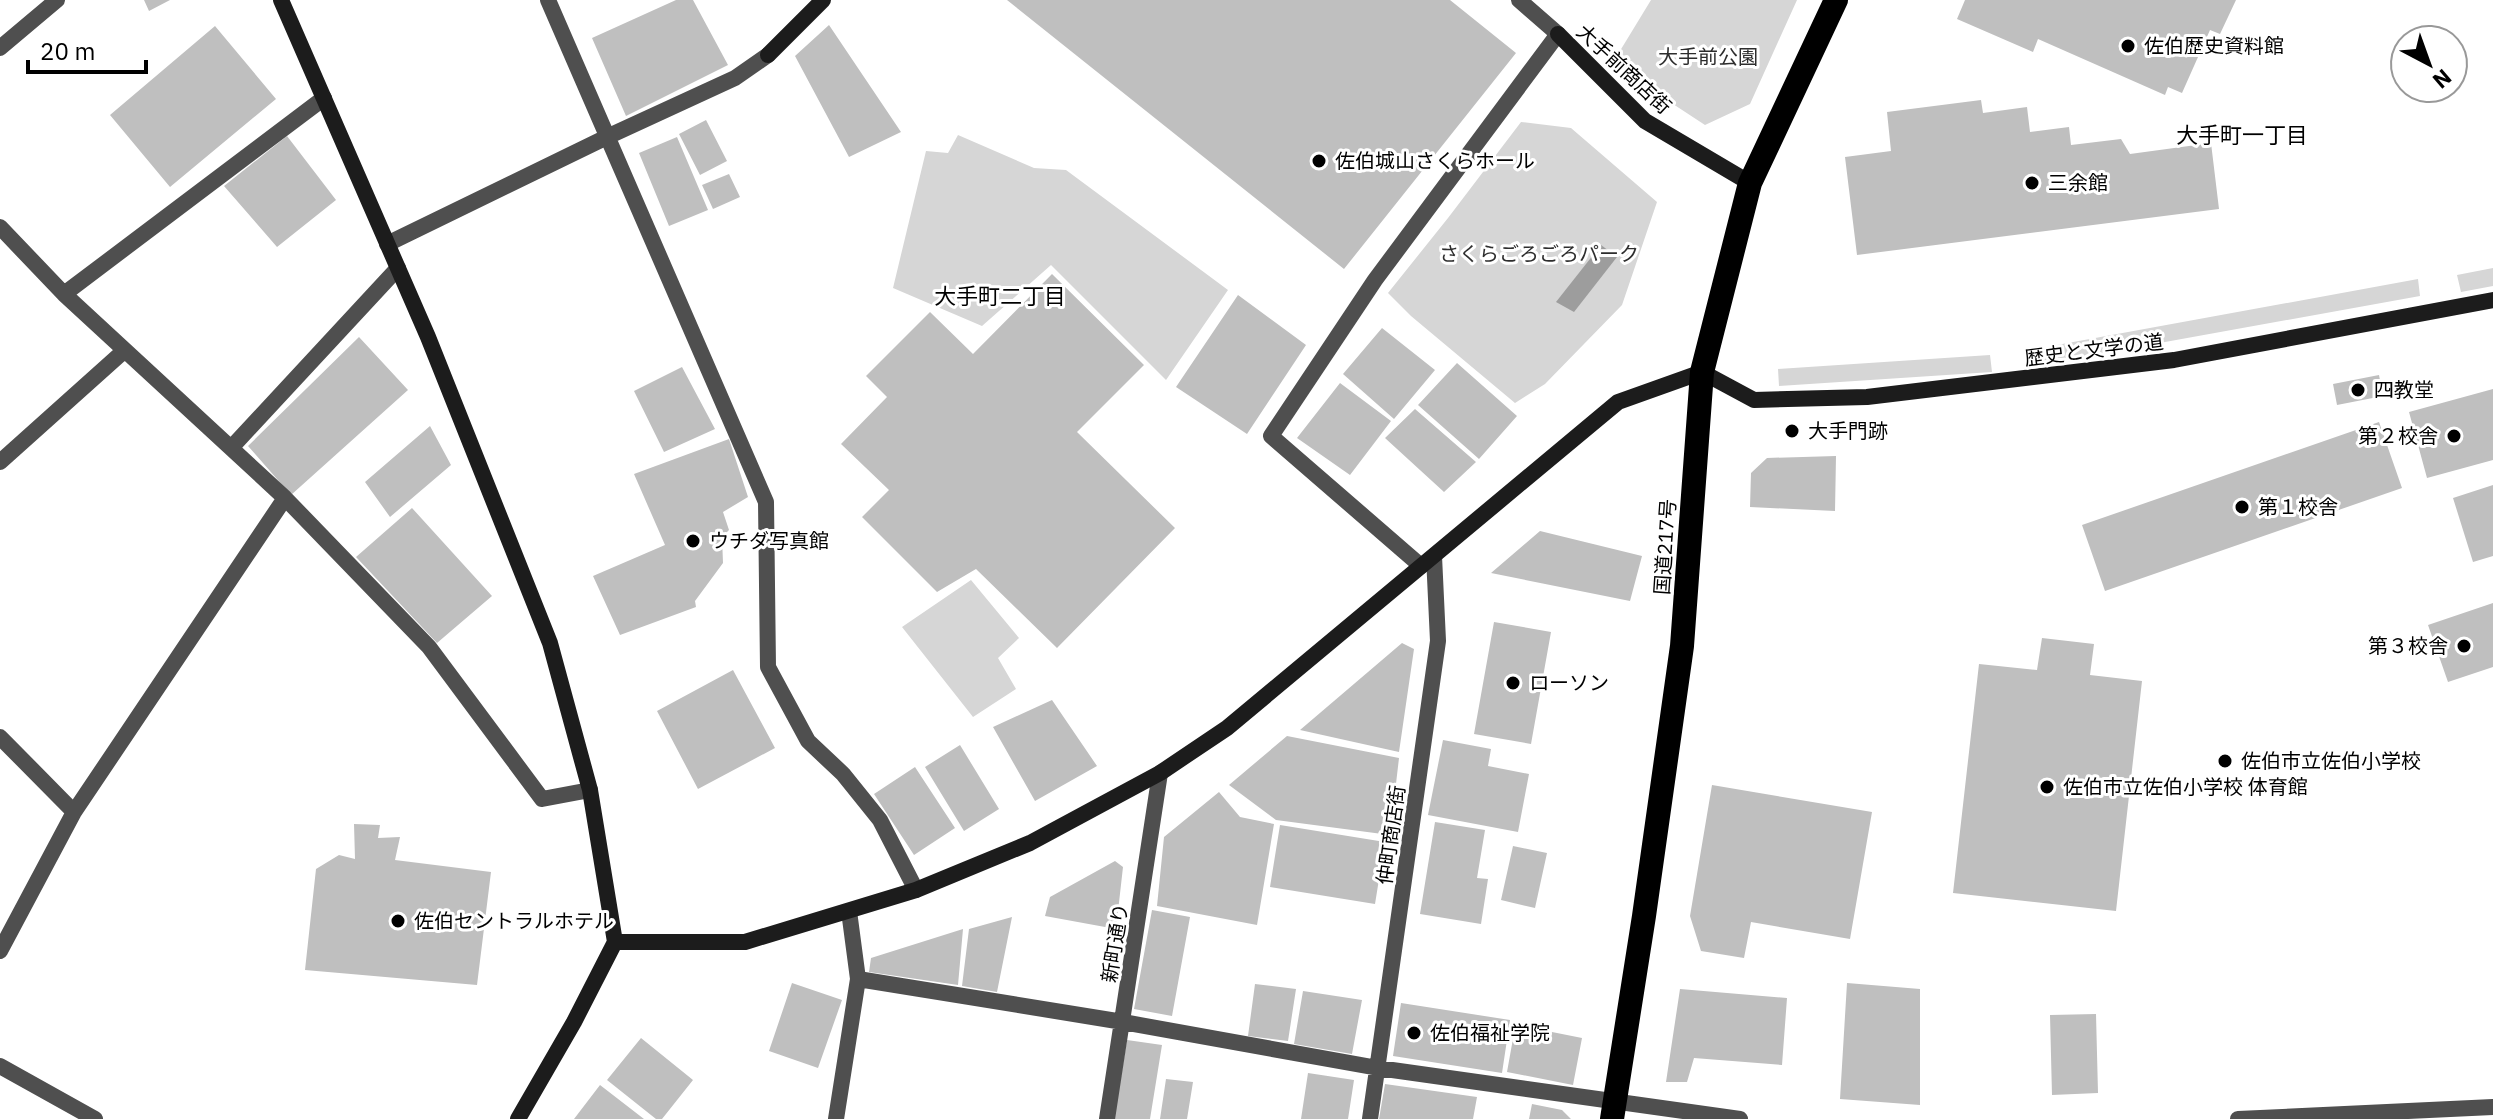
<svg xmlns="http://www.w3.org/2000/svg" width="2493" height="1119" viewBox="0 0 2493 1119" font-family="'IBM Plex Sans','Noto Sans JP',sans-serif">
	<rect width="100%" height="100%" fill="#fff"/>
	<path fill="#d6d6d6" d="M1651 0H1797L1750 104 1705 125 1612 64Z
		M1521 122 1571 128 1657 202 1622 305 1545 384 1515 403 1411 316 1388 293 1448 218Z
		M958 135 1034 168 1066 170 1228 290 1166 380 1051 265 982 326 893 288 926 151 948 153Z
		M2493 268V286L2461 292 2457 275Z
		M2418 279 2420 296 2038 365 2035 349Z
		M1990 355 1992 372 1779 386 1778 369Z
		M971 580 1019 638 998 658 1016 689 973 717 902 627Z"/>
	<path fill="#9d9d9d" d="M1601 245 1617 257 1574 312 1556 302Z"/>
	<path fill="#bfbfbf" d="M144 0H170L149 11Z
		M676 0H693L728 65 626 116 592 38Z
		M1007 0H1450L1516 53 1344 269Z
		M1965 0H2236L2220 34 2210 30 2182 93 2168 87 2165 95 2038 39 2033 52 1957 19Z
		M829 25 901 132 849 157 795 56Z
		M215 26 276 99 170 187 110 115Z
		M1981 100 1983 113 2027 107 2030 132 2069 127 2071 145 2121 139 2130 154 2211 143 2219 209 1857 255 1845 157 1891 151 1887 112Z
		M706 120 727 161 700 175 679 134Z
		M287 136 336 200 277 247 224 186Z
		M677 137 708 210 669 226 639 153Z
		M729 174 740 197 713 209 702 185Z
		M1052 274 1144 365 1077 432 1175 528 1057 648 976 569 937 592 862 517 889 490 841 444 887 397 866 376 930 312 973 354Z
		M1238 295 1306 345 1247 434 1176 387Z
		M1382 328 1435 370 1394 419 1343 374Z
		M359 337 408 390 291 495 248 446Z
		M1457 363 1517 416 1479 459 1418 405Z
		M682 367 715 429 664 452 634 391Z
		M2379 375 2383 396 2337 405 2333 384Z
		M1340 383 1391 421 1350 475 1297 438Z
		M2493 389V460L2427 478 2409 412Z
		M1415 409 1476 462 1444 492 1385 438Z
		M2379 422 2402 488 2105 591 2082 525Z
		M430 426 451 465 390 517 365 482Z
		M729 439 748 497 723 512 729 530 722 537 723 563 695 601 696 607 620 635 593 576 665 545 634 474Z
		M1836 456 1835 511 1750 507 1751 473 1767 458Z
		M2493 485V556L2473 562 2453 498Z
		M412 508 492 596 437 643 356 557Z
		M1540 531 1642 556 1630 601 1491 573Z
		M2493 603V667L2448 682 2428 625Z
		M1494 622 1551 632 1531 744 1474 734Z
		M2042 638 2094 644 2090 675 2142 681 2116 911 1953 893 1979 664 2037 670Z
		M1402 643 1414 649 1399 752 1300 730Z
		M733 670 775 748 698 789 657 711Z
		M1052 700 1097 766 1035 801 993 727Z
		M1287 736 1399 758 1390 835 1276 820 1229 785Z
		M1443 740 1491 749 1488 766 1529 774 1518 832 1428 815Z
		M960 745 999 809 964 831 925 767Z
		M915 767 955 828 914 855 874 794Z
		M1712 785 1872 812 1850 939 1751 922 1744 958 1701 951 1690 916Z
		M1219 792 1240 817 1274 824 1257 925 1157 906 1164 837Z
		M1435 822 1485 830 1477 878 1488 879 1481 924 1420 914Z
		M354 824 380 825 378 838 400 837 395 860 491 872 477 985 305 970 316 869 339 855 355 859Z
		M1280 825 1385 842 1375 904 1270 887Z
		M1513 846 1547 853 1535 908 1501 900Z
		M1115 861 1123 867 1116 929 1045 916 1050 897Z
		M1152 910 1190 917 1172 1016 1134 1009Z
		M1012 917 997 992 962 986 969 929Z
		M963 929 958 985 869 972 871 958Z
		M792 983 842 1000 818 1068 769 1051Z
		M1847 983 1920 989V1105L1840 1099Z
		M1255 984 1296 989 1288 1041 1248 1036Z
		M1680 989 1787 998 1782 1065 1694 1058 1687 1082H1666Z
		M1303 991 1362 1000 1352 1054 1294 1044Z
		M1401 1003 1510 1020 1502 1073 1393 1056Z
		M2096 1014 2098 1093 2052 1095 2050 1015Z
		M1542 1030 1582 1038 1573 1085 1507 1072 1514 1033 1540 1038Z
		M641 1038 693 1080 662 1119H656L607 1080Z
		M1127 1040 1162 1045 1150 1119H1114Z
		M1308 1073 1354 1080 1348 1119H1301Z
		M1166 1079 1193 1082 1187 1119H1160Z
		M1385 1084 1477 1097 1473 1119H1379Z
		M600 1085 644 1119H574Z
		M1532 1104 1562 1110 1571 1119H1529Z"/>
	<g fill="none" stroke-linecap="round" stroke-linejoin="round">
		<path stroke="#4f4f4f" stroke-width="16" d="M548 0 766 502 768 667 808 741 843 774 880 820 916 890
			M0 48 57 0
			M0 227 64 294 285 498 429 647 542 799 590 790
			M387 244 609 136 735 78 768 55
			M64 294 324 98
			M231 448 398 268
			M0 462 125 350
			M1421 566 1271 436 1375 280 1558 34 1519 0
			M0 737 74 812
			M0 951 74 812 285 498
			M858 979 1123 1022 1378 1068 1740 1119
			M0 1066 95 1119
			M836 1119 858 979 849 911
			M1107 1119 1160 773
			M1370 1119 1438 641 1434 556
			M2238 1119 2493 1107"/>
		<path stroke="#1c1c1c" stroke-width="16" d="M281 0 428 337 550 643 590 790 615 942
			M1558 34 1645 121 1750 183
			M768 55 823 0
			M518 1119 574 1022 615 942H745L916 890 1030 843 1160 773 1227 728 1618 402 1702 372 1754 400 1867 397 2174 360 2493 300"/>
		<path stroke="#000" stroke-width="24" d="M1612 1119 1644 916 1682 646 1702 372 1750 183 1836 0"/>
	</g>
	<g fill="#000" stroke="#fff" stroke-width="3">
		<circle cx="2128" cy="46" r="8"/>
		<circle cx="1319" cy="161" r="8"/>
		<circle cx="2032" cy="183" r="8"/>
		<circle cx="2358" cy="390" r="8"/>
		<circle cx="1792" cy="431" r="8"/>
		<circle cx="2454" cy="436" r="8"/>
		<circle cx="2242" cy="507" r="8"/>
		<circle cx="693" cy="541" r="8"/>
		<circle cx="2464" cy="646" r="8"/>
		<circle cx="1513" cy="683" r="8"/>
		<circle cx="2225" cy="761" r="8"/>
		<circle cx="2047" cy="787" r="8"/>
		<circle cx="398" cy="921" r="8"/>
		<circle cx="1414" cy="1033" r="8"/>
	</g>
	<g text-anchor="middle" stroke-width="6" stroke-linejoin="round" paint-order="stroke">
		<g font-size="20" fill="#000" stroke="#fff" text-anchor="start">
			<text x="2144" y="53">佐伯歴史資料館</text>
			<text x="1335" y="168">佐伯城山さくらホール</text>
			<text x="2048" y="190">三余館</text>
			<text x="2374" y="397">四教堂</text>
			<text x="1808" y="438">大手門跡</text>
			<text x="2438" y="443" text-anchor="end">第２校舎</text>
			<text x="2258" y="514">第１校舎</text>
			<text x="709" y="548">ウチダ写真館</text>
			<text x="2448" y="653" text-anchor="end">第３校舎</text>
			<text x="1529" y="690">ローソン</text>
			<text x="2241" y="768">佐伯市立佐伯小学校</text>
			<text x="2063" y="794">佐伯市立佐伯小学校 体育館</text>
			<text x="414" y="928">佐伯セントラルホテル</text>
			<text x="1430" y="1040">佐伯福祉学院</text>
		</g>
		<g font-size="20" fill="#2d2d2d" stroke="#fff">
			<text x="1708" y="64">大手前公園</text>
			<text x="1539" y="261">さくらごろごろパーク</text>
		</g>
		<g font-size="20" fill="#000" stroke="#fff">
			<text transform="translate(1624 69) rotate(43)" y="7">大手前商店街</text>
			<text transform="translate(2094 350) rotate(-7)" y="7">歴史と文学の道</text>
			<text transform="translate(1665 547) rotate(-86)" y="7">国道217号</text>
			<text transform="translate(1391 835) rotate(-82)" y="7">仲町商店街</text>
			<text transform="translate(1115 943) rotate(-81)" y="7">新町通り</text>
		</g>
		<g font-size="22" fill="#000" stroke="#fff">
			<text x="2242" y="143">大手町一丁目</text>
			<text x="1000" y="304">大手町二丁目</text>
		</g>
	</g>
	<g transform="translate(2429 64) rotate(139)"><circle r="38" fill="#ffffff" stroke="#999999" stroke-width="2"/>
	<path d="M0-6L14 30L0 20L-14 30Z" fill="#000000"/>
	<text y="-12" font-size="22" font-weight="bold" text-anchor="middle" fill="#000000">N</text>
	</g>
	<path d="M28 60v12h118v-12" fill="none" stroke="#000000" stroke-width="4"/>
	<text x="40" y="60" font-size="24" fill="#000000" stroke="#ffffff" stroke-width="6" paint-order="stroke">20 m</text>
</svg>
